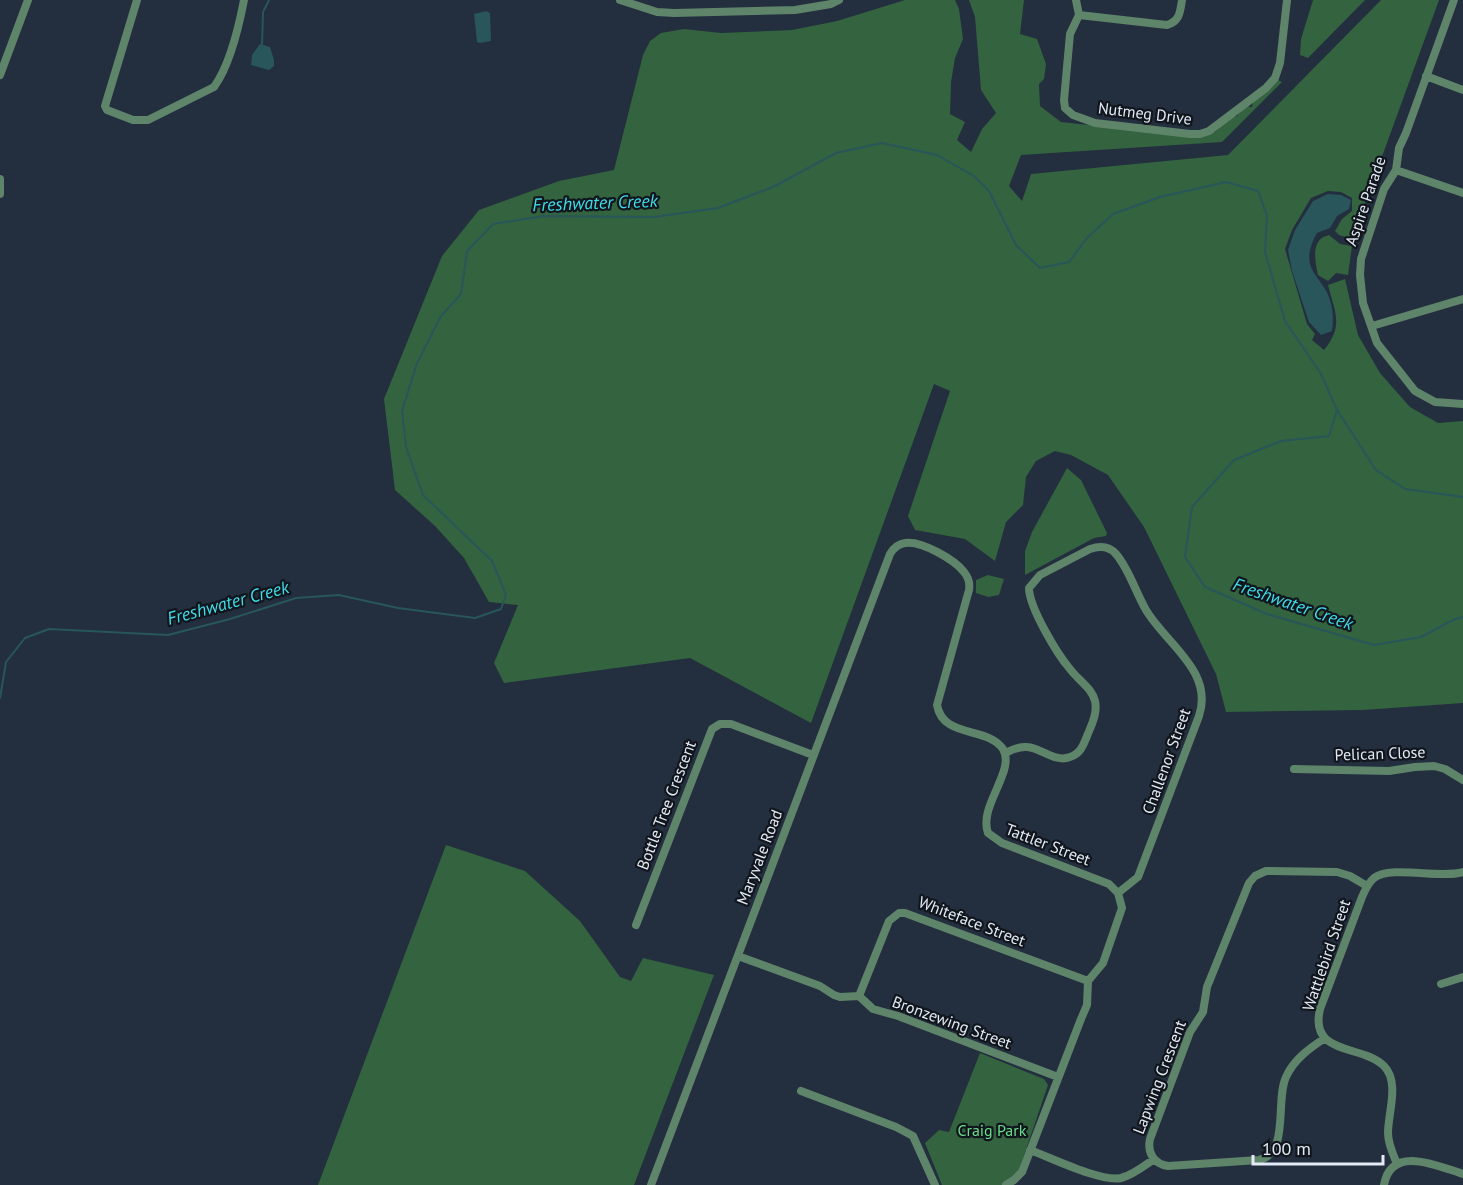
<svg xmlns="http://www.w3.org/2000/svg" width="1463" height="1185" viewBox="0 0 1463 1185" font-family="'PT Sans',sans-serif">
	<rect width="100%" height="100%" fill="#232e3e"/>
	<path fill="#33633f" d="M905 0H955L959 9 963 39 955 58 951 82 950 114 965 122 957 140 971 152 982 129 996 113 981 90 975 17 969 0H1024L1020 34 1037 39 1046 64 1044 79 1039 84 1040 106 1061 122 1191 136 1215 132 1229 118 1237 116 1245 106 1252 107 1253 101 1278 80 1282 82 1222 142 1021 155 1009 186 1022 201 1031 174 1228 155 1381 0H1439L1352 239 1339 235 1335 231 1342 219 1352 211V198L1341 192 1328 191 1311 198 1292 230 1285 249 1307 324 1315 334 1312 340 1324 350C1344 325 1335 313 1328 285L1345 279 1358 335 1380 373 1410 407 1438 423 1463 421V703L1363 710 1226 712 1216 674 1144 527 1108 475 1071 455 1055 451 1036 461 1026 477 1023 505 1006 522 995 561 965 539 915 530 908 516 950 391 934 384 811 723 690 658 504 683 494 663 518 605 489 602 464 558 435 526 395 490 384 399 442 256 479 210 559 181 614 170 643 55 650 41 661 33 684 29 721 33 792 30 837 21Z
		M1313 0H1365L1308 58 1300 55 1301 39Z
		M1329 235 1340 244 1352 246 1348 275 1336 273 1328 281 1318 275C1315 261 1310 239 1329 235Z
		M1067 468 1081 480 1107 533 1106 536 1094 538 1025 575V551L1032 532Z
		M988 575 1004 579 999 595 988 597 976 593V580Z
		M446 845 525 871 580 921 620 977 631 981 643 958 714 975 634 1185H318Z
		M980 1053 1044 1079 1048 1085 1017 1176 1002 1185H942L925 1143 939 1130 949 1132Z"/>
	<path fill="#28565a" d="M486 11 490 13 491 41 480 43 477 42 474 14Z
		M260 44 270 47 274 60V66L269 70 251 65 252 55Z
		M1328 194 1341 195 1351 200 1349 209 1337 216 1330 228 1317 233C1314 238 1311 245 1310 251 1306 268 1318 277 1325 289 1333 302 1334 317 1332 331L1321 335 1309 322 1292 271 1288 250 1295 230 1313 201Z"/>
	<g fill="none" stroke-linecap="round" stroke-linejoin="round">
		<path stroke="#28565a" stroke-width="2" d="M262 47 263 12 269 0
			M1337 410 1329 436 1281 441 1234 460 1192 507 1185 557 1205 587 1267 614 1374 645 1421 637 1455 619 1463 617
			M0 698 6 662 25 638 49 629 168 635 230 619 296 598 339 595 398 608 475 618 501 609 506 595 492 561 423 495 406 447 402 411 417 363 441 316 461 294 467 251 493 224 544 216 654 217 718 208 773 187 836 153 882 143 937 155 974 176 989 191 1016 245 1040 268 1069 262 1087 238 1113 214 1160 197 1226 182 1258 191 1267 216 1265 252 1285 321 1321 374 1337 410 1376 470 1405 489 1463 497"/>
		<path stroke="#5e846a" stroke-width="8" d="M137 0 105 106 107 110 133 120H148L214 87C230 65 239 26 244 0
			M620 0 657 12 674 13 795 10 831 4 839 0
			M1076 0 1079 15 1070 34 1064 100 1065 108 1073 115 1095 123 1190 134H1200L1209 131 1266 88 1275 78 1280 63 1287 0
			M1454 0 1406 133 1399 148 1396 170 1384 189 1361 259 1360 275 1363 303 1377 343 1415 391 1435 402 1463 404
			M1079 15 1167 25C1180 21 1180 12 1182 0
			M0 75 28 0
			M1426 76 1463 90
			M1396 170 1463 193
			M0 179V194
			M1372 326 1463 299
			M1005 753C1012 750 1019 746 1027 747 1042 748 1055 763 1070 757 1080 754 1083 746 1087 736 1091 726 1098 713 1095 701 1092 688 1078 680 1070 669 1057 654 1029 607 1029 588L1040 575 1090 549C1099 546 1109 546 1116 554 1129 569 1136 593 1146 610 1166 644 1214 671 1199 716L1138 877 1118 893
			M1294 769 1389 771 1415 767 1434 766 1445 769 1463 780
			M636 925 712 729 720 724H731L813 755
			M738 956 820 986 834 995 840 997 859 996 873 1009 898 1016 1058 1077
			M1441 984 1463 977
			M859 996 889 921 899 913H905L1088 981
			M1325 1038C1310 1048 1294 1059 1286 1077 1275 1101 1290 1153 1259 1160L1168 1166C1154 1164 1147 1153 1150 1139L1190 1032 1203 1012 1207 987 1249 883 1255 876 1266 871 1337 872 1350 876 1367 886
			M801 1091 896 1127 913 1136 935 1185
			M1030 1150C1052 1158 1100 1182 1121 1178 1133 1175 1144 1166 1154 1159
			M1397 1164C1393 1154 1388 1144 1388 1133 1388 1113 1400 1082 1384 1066 1362 1044 1309 1056 1320 1009L1362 897C1365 890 1368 883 1374 878 1391 865 1440 879 1463 872
			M651 1185 890 554C893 549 898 544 905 543 921 540 955 560 964 572 969 578 970 584 969 590L937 705C943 739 988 726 1003 749 1016 771 978 806 988 833L1002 843 1109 884 1118 893 1122 908 1103 963 1088 981 1087 1005 1081 1019 1022 1172 1014 1180 1006 1185
			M1384 1185C1391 1144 1438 1166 1463 1174"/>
	</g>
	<g text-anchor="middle" stroke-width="4.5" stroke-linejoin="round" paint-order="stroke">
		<g font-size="16" fill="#e3eaf5" stroke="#11161d">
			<text transform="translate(1145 113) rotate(7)" y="6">Nutmeg Drive</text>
			<text transform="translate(1365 201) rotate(-71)" y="6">Aspire Parade</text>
			<text transform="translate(1380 753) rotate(-2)" y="6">Pelican Close</text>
			<text transform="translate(1166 761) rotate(-70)" y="6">Challenor Street</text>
			<text transform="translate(666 805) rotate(-69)" y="6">Bottle Tree Crescent</text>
			<text transform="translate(1048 844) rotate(21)" y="6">Tattler Street</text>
			<text transform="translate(759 857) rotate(-69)" y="6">Maryvale Road</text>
			<text transform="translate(972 921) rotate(21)" y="6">Whiteface Street</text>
			<text transform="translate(1326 955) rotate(-71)" y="6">Wattlebird Street</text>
			<text transform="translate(952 1022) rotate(20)" y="6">Bronzewing Street</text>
			<text transform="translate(1159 1077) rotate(-69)" y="6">Lapwing Crescent</text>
		</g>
		<g font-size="16" fill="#6bdd89" stroke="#11161d">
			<text x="992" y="1136">Craig Park</text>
		</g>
		<g font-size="18" font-style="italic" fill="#40ddea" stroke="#11161d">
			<text transform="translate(595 203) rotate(-2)" y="6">Freshwater Creek</text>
			<text transform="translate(228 603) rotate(-15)" y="6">Freshwater Creek</text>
			<text transform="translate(1293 604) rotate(19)" y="6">Freshwater Creek</text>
		</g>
	</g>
	<path d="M1253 1155v9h130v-9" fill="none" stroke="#e3eaf5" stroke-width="3"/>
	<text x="1262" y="1155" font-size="18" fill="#e3eaf5" stroke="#11161d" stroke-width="4.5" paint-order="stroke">100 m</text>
</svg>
